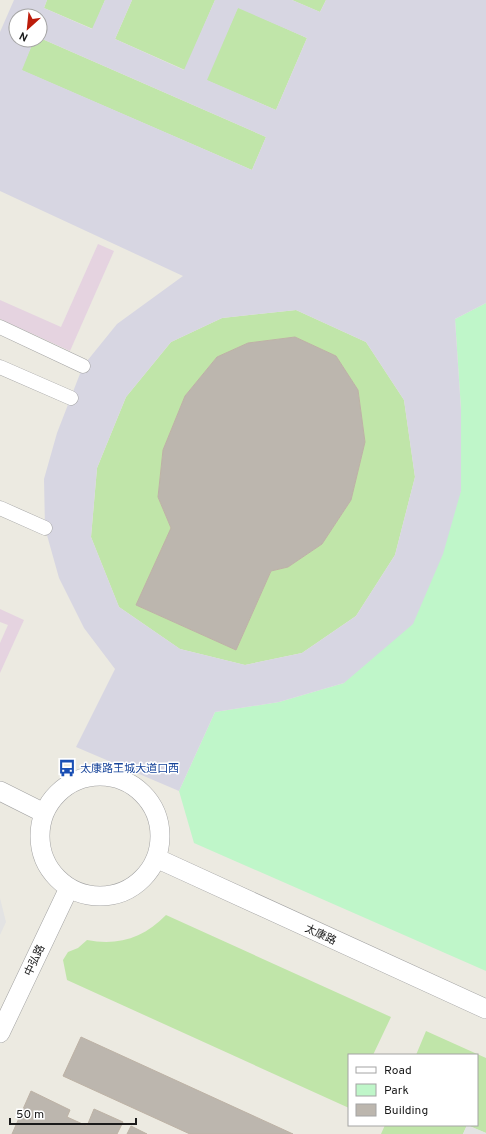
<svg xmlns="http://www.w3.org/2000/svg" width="486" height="1134" viewBox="0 0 486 1134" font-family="Overpass,'Noto Sans SC',sans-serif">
	<rect width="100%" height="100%" fill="#eceae1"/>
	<path fill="#e5d3e0" d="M98 244 114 251 70 351 0 319V300L61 327Z
		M0 609 24 620 0 673V643L8 625 0 622Z"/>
	<path fill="#c0e5a9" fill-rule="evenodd" d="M47 0H105L93 29 44 8Z
		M132 0H215L185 70 115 39Z
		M292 0H326L320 12Z
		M238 7 307 38 276 110 206 80Z
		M40 38 266 137 252 170 21 70 34 40H40Z
		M296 310 366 342 404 400 415 477 395 555 356 616 302 653 245 665 180 649 119 607 91 537 97 468 126 397 171 342 222 318ZM295 337 336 356 358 390 365 442 351 500 322 544 288 567 271 571 236 650 136 605 171 528 158 497 163 450 185 396 217 357 248 343Z
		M166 915 391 1017 373 1055H349V1108L67 980 63 960 68 952 78 948 87 940C118 946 144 938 166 915Z
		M426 1031 486 1058V1133L467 1125H477V1055H416Z
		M385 1125H467L463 1134H381Z"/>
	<path fill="#bff6c9" d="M486 303V971L194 843 179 791 215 712 279 702 344 683 461 491V410L455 319Z"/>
	<path fill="#e3e3e3" d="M0 898 6 922 0 935Z
		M467 1125 486 1133V1134H463Z"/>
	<path fill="#d7d6e2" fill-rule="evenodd" d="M14 0H47L44 8 92 29 105 0H132L115 39 184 70 215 0H292L320 12 326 0H486V303L455 319 461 410V491L443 554 413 624 344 683 279 702 215 712 179 791 76 747 115 669 84 628 59 578 45 528 44 479 57 433 83 366 117 324 183 276 0 191V32ZM238 8 307 38 276 110 207 80ZM16 16H40V38L266 137 252 170 22 70 34 40H16ZM296 310 366 342 404 400 415 477 395 555 356 616 302 653 245 665 180 649 119 607 91 537 97 468 126 397 171 342 222 318Z"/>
	<path fill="#bcb6ae" stroke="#bdb2a5" d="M295 337 336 356 358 390 365 442 351 500 322 544 288 567 271 571 236 650 136 605 171 528 158 497 163 450 185 396 217 357 248 343Z
		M81 1037 293 1134H190L63 1076Z
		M31 1091 70 1110 67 1117 87 1126 94 1109 123 1122 117 1134H12Z
		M131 1126 147 1134H127Z"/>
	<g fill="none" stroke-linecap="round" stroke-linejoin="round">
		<g stroke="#a2a2a2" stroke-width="15">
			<path id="pedestrian" d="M0 327 83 366
				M0 367 71 398
				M0 508 45 528"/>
		</g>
		<g stroke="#a2a2a2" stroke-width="20">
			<path id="minor" d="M40 836a60 60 0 1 1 120 0a60 60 0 1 1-120 0Z
				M0 791 44 813
				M156 858 486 1009
				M0 1033 69 888"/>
		</g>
		<path stroke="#f2886d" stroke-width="2.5" stroke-dasharray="2 2" stroke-linecap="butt" d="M125 783 129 769"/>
		<use href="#pedestrian" stroke="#fff" stroke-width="14"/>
		<use href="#minor" stroke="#fff" stroke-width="19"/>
	</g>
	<defs>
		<g id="bus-bare" transform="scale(1.38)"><path d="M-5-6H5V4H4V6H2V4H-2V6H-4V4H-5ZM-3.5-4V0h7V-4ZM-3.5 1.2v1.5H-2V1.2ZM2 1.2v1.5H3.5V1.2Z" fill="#1a4fb4" stroke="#fff" stroke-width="2.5" paint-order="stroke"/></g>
	</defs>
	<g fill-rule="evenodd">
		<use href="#bus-bare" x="67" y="768"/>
	</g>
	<g text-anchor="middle" stroke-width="3" stroke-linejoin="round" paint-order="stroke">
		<g font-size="11" fill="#164399" stroke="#fff" text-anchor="start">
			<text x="80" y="772">太康路王城大道口西</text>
		</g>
		<g font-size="11" fill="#1b1b1b" stroke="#fff">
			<text transform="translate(321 934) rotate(25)" y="4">太康路</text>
			<text transform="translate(34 960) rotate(-65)" y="4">中弘路</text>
		</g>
	</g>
	<rect x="348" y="1054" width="130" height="72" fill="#ffffff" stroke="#a4a4a4"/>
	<rect x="356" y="1067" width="20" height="6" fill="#ffffff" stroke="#a4a4a4"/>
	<text x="384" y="1074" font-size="12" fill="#1b1b1b">Road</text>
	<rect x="356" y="1084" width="20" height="12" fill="#bff6c9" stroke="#a4a4a4"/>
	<text x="384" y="1094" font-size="12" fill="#1b1b1b">Park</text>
	<rect x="356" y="1104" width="20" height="12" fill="#bcb6ae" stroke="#a4a4a4"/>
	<text x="384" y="1114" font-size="12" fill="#1b1b1b">Building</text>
	<g transform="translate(28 28) rotate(207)"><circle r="19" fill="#ffffff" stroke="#a4a4a4"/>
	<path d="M0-3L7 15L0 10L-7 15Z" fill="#bc1c0b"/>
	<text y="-6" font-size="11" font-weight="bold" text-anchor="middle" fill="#1b1b1b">N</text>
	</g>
	<path d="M10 1118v6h126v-6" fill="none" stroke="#1b1b1b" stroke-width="2"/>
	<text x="16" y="1118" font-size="12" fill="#1b1b1b" stroke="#ffffff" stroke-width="3" paint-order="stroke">50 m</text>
</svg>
